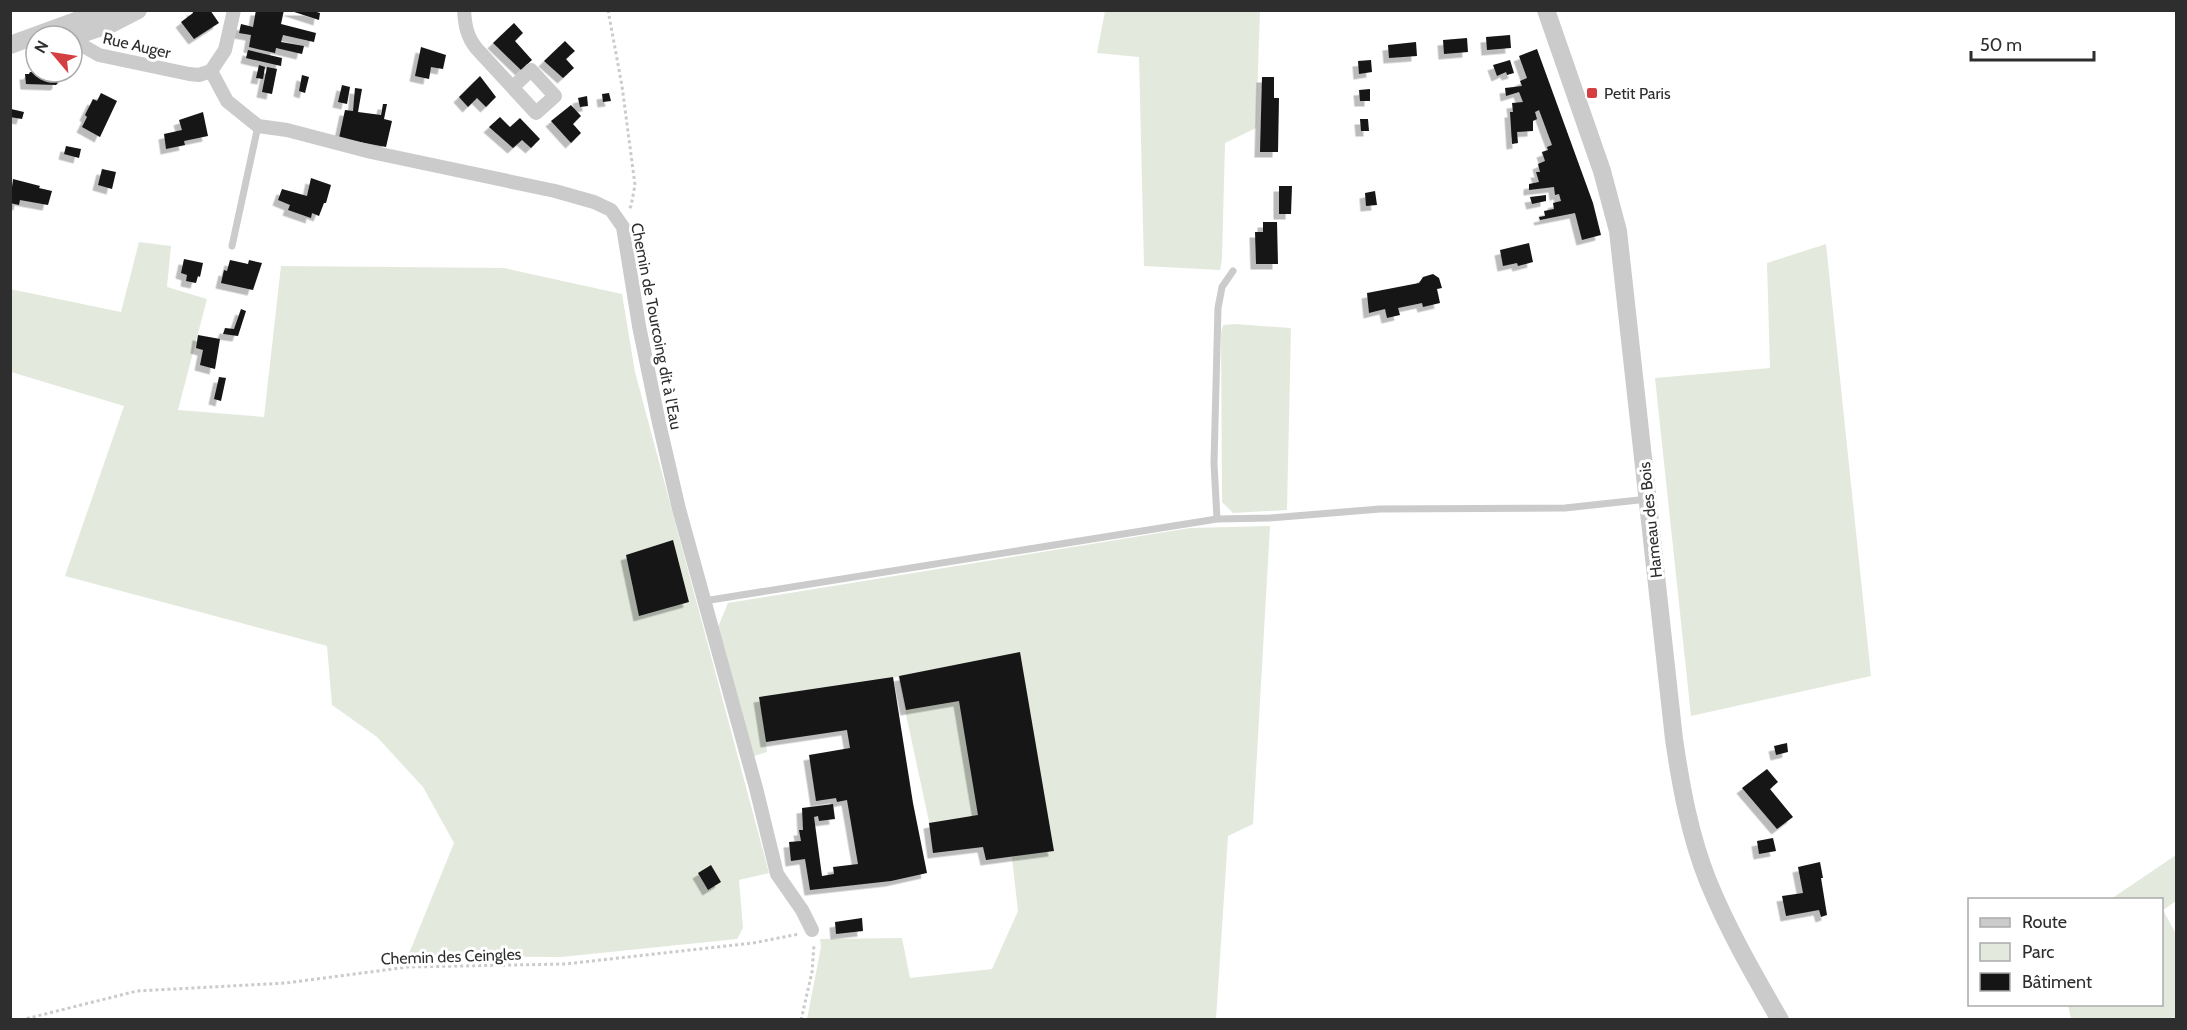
<svg xmlns="http://www.w3.org/2000/svg" width="2187" height="1030" viewBox="0 0 2187 1030" font-family="Cabin,sans-serif">
	<defs>
		<filter id="shadow"><feDropShadow dx="-5.5" dy="5.5" stdDeviation="0" flood-color="#0004"/></filter>
	</defs>
	<rect width="100%" height="100%" fill="#fff"/>
	<path fill="#e3eadd" d="M1105 11H1260L1256 128 1225 143 1222 259 1220 270 1144 266 1139 57 1097 53Z
		M139 242 171 246 167 287 207 299 178 410 264 417 281 266 504 268 622 294 635 372 769 873 739 880 743 928 737 939 561 957 408 956 454 843 423 787 377 737 332 705 327 646 65 576 124 406 11 372 10 289 121 312Z
		M1826 244 1871 676 1691 716 1655 378 1770 368 1767 263Z
		M1235 324 1291 328 1287 510 1233 513 1222 502 1221 333 1223 325Z
		M1270 526 1253 824 1228 836 1216 1019H807L821 947 820 939 902 938 910 978 992 969 1018 911 1010 840 934 845 898 677 760 697 767 752 754 756 718 627 728 603 1190 528Z
		M2176 855V901L2163 910 2176 934V1019H2071L2068 1005 2162 1004V900L2111 899Z"/>
	<path fill="#151515" filter="url(#shadow)" d="M192 10H210L219 23 194 39 181 22 193 13Z
		M256 10H284L281 24 316 33 314 42 283 35 281 42 304 46 302 54 276 48 275 53 249 47 251 35 239 33 241 24 253 27Z
		M288 10H310L320 13 319 20Z
		M514 23 523 33 515 41 532 60 521 70 493 43Z
		M1510 35 1511 48 1487 50 1486 37Z
		M1467 38 1468 52 1444 54 1443 40Z
		M565 41 575 51 566 59 574 68 563 78 544 61Z
		M1416 42 1417 56 1389 58 1388 45Z
		M421 47 446 55 443 69 431 67 429 79 415 76Z
		M1537 49 1593 203 1601 235 1582 240 1575 213 1540 220 1539 217 1545 216 1544 211 1554 209 1553 203 1561 201 1559 194 1555 195 1554 187 1529 190V184L1539 182 1536 172H1540L1538 164 1545 161 1542 152 1548 150 1547 147 1552 145 1539 110 1535 112 1537 119 1533 121V131L1517 132 1518 143 1512 144 1510 112H1513L1512 103 1523 102 1519 92 1506 96 1505 88 1522 86 1520 81 1527 78 1519 56Z
		M248 50 282 58 281 66 246 58Z
		M1371 60 1372 72 1359 74 1358 61Z
		M1510 60 1514 73 1507 75 1506 72 1497 76 1493 65Z
		M259 65 265 67 263 79 256 78Z
		M267 67 277 69 272 94 262 92Z
		M30 72 54 73V76H58V83L56 85 26 84 25 74H29Z
		M302 75 309 77 305 93 299 91Z
		M480 76 496 97 486 107 477 98 468 107 459 97Z
		M1262 77H1274V98H1279L1278 152H1260Z
		M342 85 350 87 347 104 338 102Z
		M355 88 362 89 358 112 381 115 383 104H387L384 119 392 121 386 147 339 138 345 110 353 111Z
		M1370 89V101H1360L1359 90Z
		M101 93 117 101 100 137 82 127 87 117 85 115 93 99 97 101Z
		M609 93 611 101 603 102 602 94Z
		M587 96 588 106 580 107 578 98Z
		M571 105 581 116 573 124 581 133 571 143 551 121Z
		M11 109 24 112 22 119 10 117Z
		M203 112 208 136 184 141 185 145 166 149 164 134 182 130 179 120Z
		M500 117 510 127 520 118 540 139 531 148 522 140 513 148 489 127Z
		M1360 119H1368L1369 131H1361Z
		M66 146 81 149 79 158 64 154Z
		M102 169 116 172 112 189 98 185Z
		M311 178 331 185 326 203H324L319 216 312 213 311 218 288 210 290 205 278 200 282 189 307 196Z
		M13 179 40 186 39 188 52 191 48 205 20 200 19 205 10 203Z
		M1279 186H1292L1291 214H1279Z
		M1375 191 1377 205 1366 206 1365 193Z
		M1546 195V201L1532 204 1530 197Z
		M1263 222H1277L1278 264H1256L1255 232H1263Z
		M1529 243 1533 262 1518 266 1517 263 1503 266 1500 250Z
		M184 259 203 263 200 277 198 276 196 283 186 281 187 275 181 273Z
		M230 260 248 264 249 260 262 263 253 290 221 283 224 270 227 271Z
		M1433 274 1439 278 1442 288 1437 289 1440 303 1423 307 1422 303 1398 308 1400 315 1387 318 1385 309 1369 313 1367 293 1419 283 1423 277Z
		M241 309 246 311 238 336 223 334 225 328 234 329Z
		M198 335 220 339 215 369 200 365 203 350 196 348Z
		M219 377 226 378 221 401 214 399Z
		M673 540 689 602 639 616 626 555Z
		M1020 652 1054 851 986 860 983 847 933 853 929 823 978 815 959 701 906 710 899 676Z
		M893 677 913 803 927 873 891 881 810 890 805 859 791 861 789 842 801 841 799 830H803L802 808 833 804 835 819 819 821 818 816 814 817 822 876 834 874 833 867 858 864 847 800 837 802 836 798 816 801 809 755 850 748 847 730 766 742 759 697Z
		M1787 743 1788 752 1776 755 1774 746Z
		M1767 769 1778 782 1770 789 1793 817 1777 829 1742 788Z
		M1773 838 1776 851 1759 854 1757 841Z
		M1820 862 1823 878H1821L1827 915 1821 917 1819 910 1786 916 1782 896 1803 893 1798 867Z
		M711 865 721 882 708 890 698 873Z
		M862 918 863 931 836 934 835 922Z"/>
	<g fill="none" stroke-linecap="round" stroke-linejoin="round">
		<path stroke="#cbcbcb" stroke-width="3" stroke-dasharray="3 3" stroke-linecap="butt" d="M608 10 622 86 635 185 631 206 629 209
			M21 1020 137 991 286 983 408 967 565 964 753 943 799 934
			M801 1020 812 972 814 945"/>
		<path stroke="#cbcbcb" stroke-width="7" d="M232 246 258 126
			M1217 519 1214 463 1218 308 1222 287 1233 271
			M704 601 1217 519 1269 518 1380 509 1565 508 1648 499"/>
		<path stroke="#cbcbcb" stroke-width="14" d="M464 10C465 26 467 37 477 49L536 113 555 96 531 70 513 87
			M72 28 78 43 99 55 189 74 199 75 211 71
			M211 71 227 101 258 126 287 130 371 152 555 191 594 202 611 210 623 227 639 326 659 423 679 509 756 788 777 874 802 910 812 930
			M211 71 225 50 234 10"/>
		<path stroke="#cbcbcb" stroke-width="18" d="M1546 10 1602 171 1618 231 1674 739C1681 787 1690 836 1708 881 1728 930 1754 975 1780 1020
			M72 37 111 24 138 10
			M10 45 106 10"/>
	</g>
	<rect fill="#d44041" stroke="#fff" stroke-width="2" x="1586" y="87" width="12" height="12" rx="3"/>
	<g text-anchor="middle" stroke-width="6" stroke-linejoin="round" paint-order="stroke">
		<g font-size="16" fill="#2e2e2e" stroke="#fff">
			<text transform="translate(137 45) rotate(13)" y="6">Rue Auger</text>
			<text transform="translate(657 326) rotate(79)" y="6">Chemin de Tourcoing dit à l'Eau</text>
			<text transform="translate(1650 520) rotate(-96)" y="6">Hameau des Bois</text>
			<text transform="translate(451 956) rotate(-2)" y="6">Chemin des Ceingles</text>
		</g>
		<g font-size="16" fill="#2e2e2e" stroke="#fff" text-anchor="start">
			<text x="1604" y="99">Petit Paris</text>
		</g>
	</g>
	<rect width="2187" height="1030" fill="none" stroke="#2e2e2e" stroke-width="24"/>
	<rect x="1968" y="898" width="195" height="108" fill="#ffffff" stroke="#ababab" stroke-width="1.5"/>
	<rect x="1980" y="918" width="30" height="9" fill="#cbcbcb" stroke="#ababab" stroke-width="1.5"/>
	<text x="2022" y="928" font-size="18" fill="#2e2e2e">Route</text>
	<rect x="1980" y="943" width="30" height="18" fill="#e3eadd" stroke="#ababab" stroke-width="1.5"/>
	<text x="2022" y="958" font-size="18" fill="#2e2e2e">Parc</text>
	<rect x="1980" y="973" width="30" height="18" fill="#151515" stroke="#ababab" stroke-width="1.5"/>
	<text x="2022" y="988" font-size="18" fill="#2e2e2e">Bâtiment</text>
	<g transform="translate(54 54) rotate(299)"><circle r="28" fill="#ffffff" stroke="#ababab" stroke-width="1.5"/>
	<path d="M0-4.5L10 22L0 15L-10 22Z" fill="#d44041"/>
	<text y="-9" font-size="16" font-weight="bold" text-anchor="middle" fill="#2e2e2e">N</text>
	</g>
	<path d="M1971 51v9h123v-9" fill="none" stroke="#2e2e2e" stroke-width="3"/>
	<text x="1980" y="51" font-size="18" fill="#2e2e2e" stroke="#ffffff" stroke-width="4.5" paint-order="stroke">50 m</text>
</svg>
